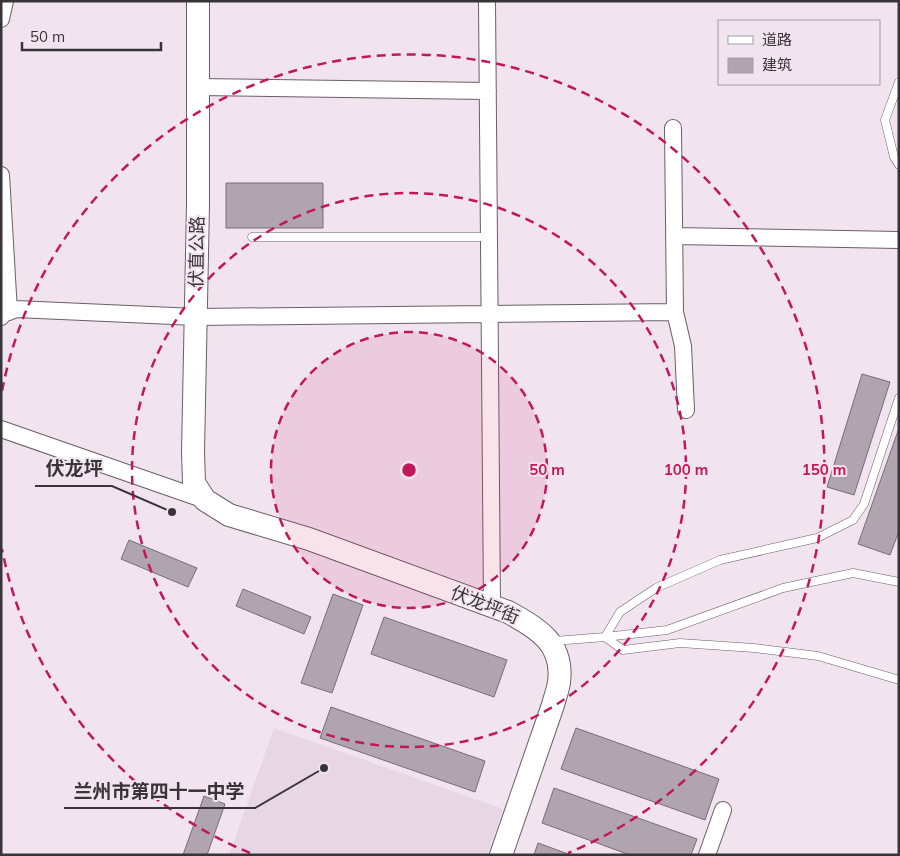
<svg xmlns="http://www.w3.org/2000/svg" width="900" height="856" viewBox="0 0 900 856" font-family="Mulish,'Noto Sans SC',sans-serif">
	<rect width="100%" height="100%" fill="#f1e4ef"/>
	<path fill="#e8d6e5" d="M274 728 503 809 487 855H229Z"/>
	<path fill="#b0a4ae" stroke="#786d76" d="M226 183H323V228H226Z
		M862 374 890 382 854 495 827 487Z
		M899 428V531L890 555 858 544Z
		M129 540 197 568 188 587 121 559Z
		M243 589 311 617 304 634 236 606Z
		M333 594 363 605 332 693 301 683Z
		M384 617 507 660 494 697 371 654Z
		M331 707 485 761 475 792 320 738Z
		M576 728 719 779 705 820 561 769Z
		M554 788 697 839 691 855H630L542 823Z
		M204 796 225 804 207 855H183Z
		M538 843 571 855H534Z"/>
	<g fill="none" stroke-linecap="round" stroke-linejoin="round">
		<g stroke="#6a5f68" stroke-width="9">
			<path id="lane" d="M899 82 885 120 894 157 899 165
				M252 237H489
				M899 398 864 504 853 520 817 538 720 560 656 588 620 612 605 637 623 650 680 643 754 648 818 656 899 680
				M554 641 605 637 667 630 783 588 853 573 899 582"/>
		</g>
		<g stroke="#6a5f68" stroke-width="18">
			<path id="street" d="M487 1 492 606
				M1 19 5 1
				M198 87 488 91
				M1 175 9 312
				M674 236 899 240
				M675 312 683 346 686 410
				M1 317 3 314 16 309 196 317 675 312 673 128
				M1 429 205 500
				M707 855 723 810"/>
		</g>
		<g stroke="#6a5f68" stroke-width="24">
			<path id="secondary" d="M198 1V204L193 452 194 483 205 500 229 515 309 539 508 612C538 628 564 644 559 682 558 690 555 697 553 705L501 855"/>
		</g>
		<use href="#lane" stroke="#fff" stroke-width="8"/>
		<use href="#street" stroke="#fff" stroke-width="16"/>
		<use href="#secondary" stroke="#fff" stroke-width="22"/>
	</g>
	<circle cx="409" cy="470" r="138" fill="#c2185b" fill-opacity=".12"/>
	<g fill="none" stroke="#c2185b" stroke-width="2.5" stroke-dasharray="9 6">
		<circle cx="409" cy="470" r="138"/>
		<circle cx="409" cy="470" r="277"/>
		<path d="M250 853A415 415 0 0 1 2 549M2 391A415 415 0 1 1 568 853"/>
	</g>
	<g text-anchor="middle" stroke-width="4" stroke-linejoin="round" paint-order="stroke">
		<g font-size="18" fill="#393438" stroke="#f1e4ef">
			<text transform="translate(197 252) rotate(-89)" y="6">伏直公路</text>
			<text transform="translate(485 605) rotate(22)" y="6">伏龙坪街</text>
		</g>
	</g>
	<circle cx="409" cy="470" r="8" fill="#c2185b" stroke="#f1e4ef" stroke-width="2.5"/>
	<g font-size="15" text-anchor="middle" font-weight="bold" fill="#c2185b" stroke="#f1e4ef" stroke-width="4" stroke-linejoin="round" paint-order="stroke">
		<text x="547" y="475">50 m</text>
		<text x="686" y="475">100 m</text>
		<text x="824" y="475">150 m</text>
	</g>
	<path fill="none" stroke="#393438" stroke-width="2" d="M172 512L112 486H35M324 768L255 808H64"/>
	<g fill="#393438" stroke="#f1e4ef" stroke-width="2">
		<circle cx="172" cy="512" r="5"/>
		<circle cx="324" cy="768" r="5"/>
	</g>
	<g font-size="19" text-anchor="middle" font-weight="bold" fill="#393438" stroke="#f1e4ef" stroke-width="4" stroke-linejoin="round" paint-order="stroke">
		<text x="74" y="475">伏龙坪</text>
		<text x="159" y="798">兰州市第四十一中学</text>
	</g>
	<rect width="900" height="856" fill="none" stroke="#393438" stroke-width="5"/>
	<rect x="718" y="20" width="162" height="65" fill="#f1e4ef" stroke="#a79ea6"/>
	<rect x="728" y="36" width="25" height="8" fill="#ffffff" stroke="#a79ea6"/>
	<text x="762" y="45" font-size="15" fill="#393438">道路</text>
	<rect x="728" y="58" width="25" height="15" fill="#b0a4ae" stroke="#a79ea6"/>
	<text x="762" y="70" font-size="15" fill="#393438">建筑</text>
	<path d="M22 42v8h139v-8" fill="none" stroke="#393438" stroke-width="2.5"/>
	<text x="30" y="42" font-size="15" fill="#393438" stroke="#f1e4ef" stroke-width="4" paint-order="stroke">50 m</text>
</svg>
